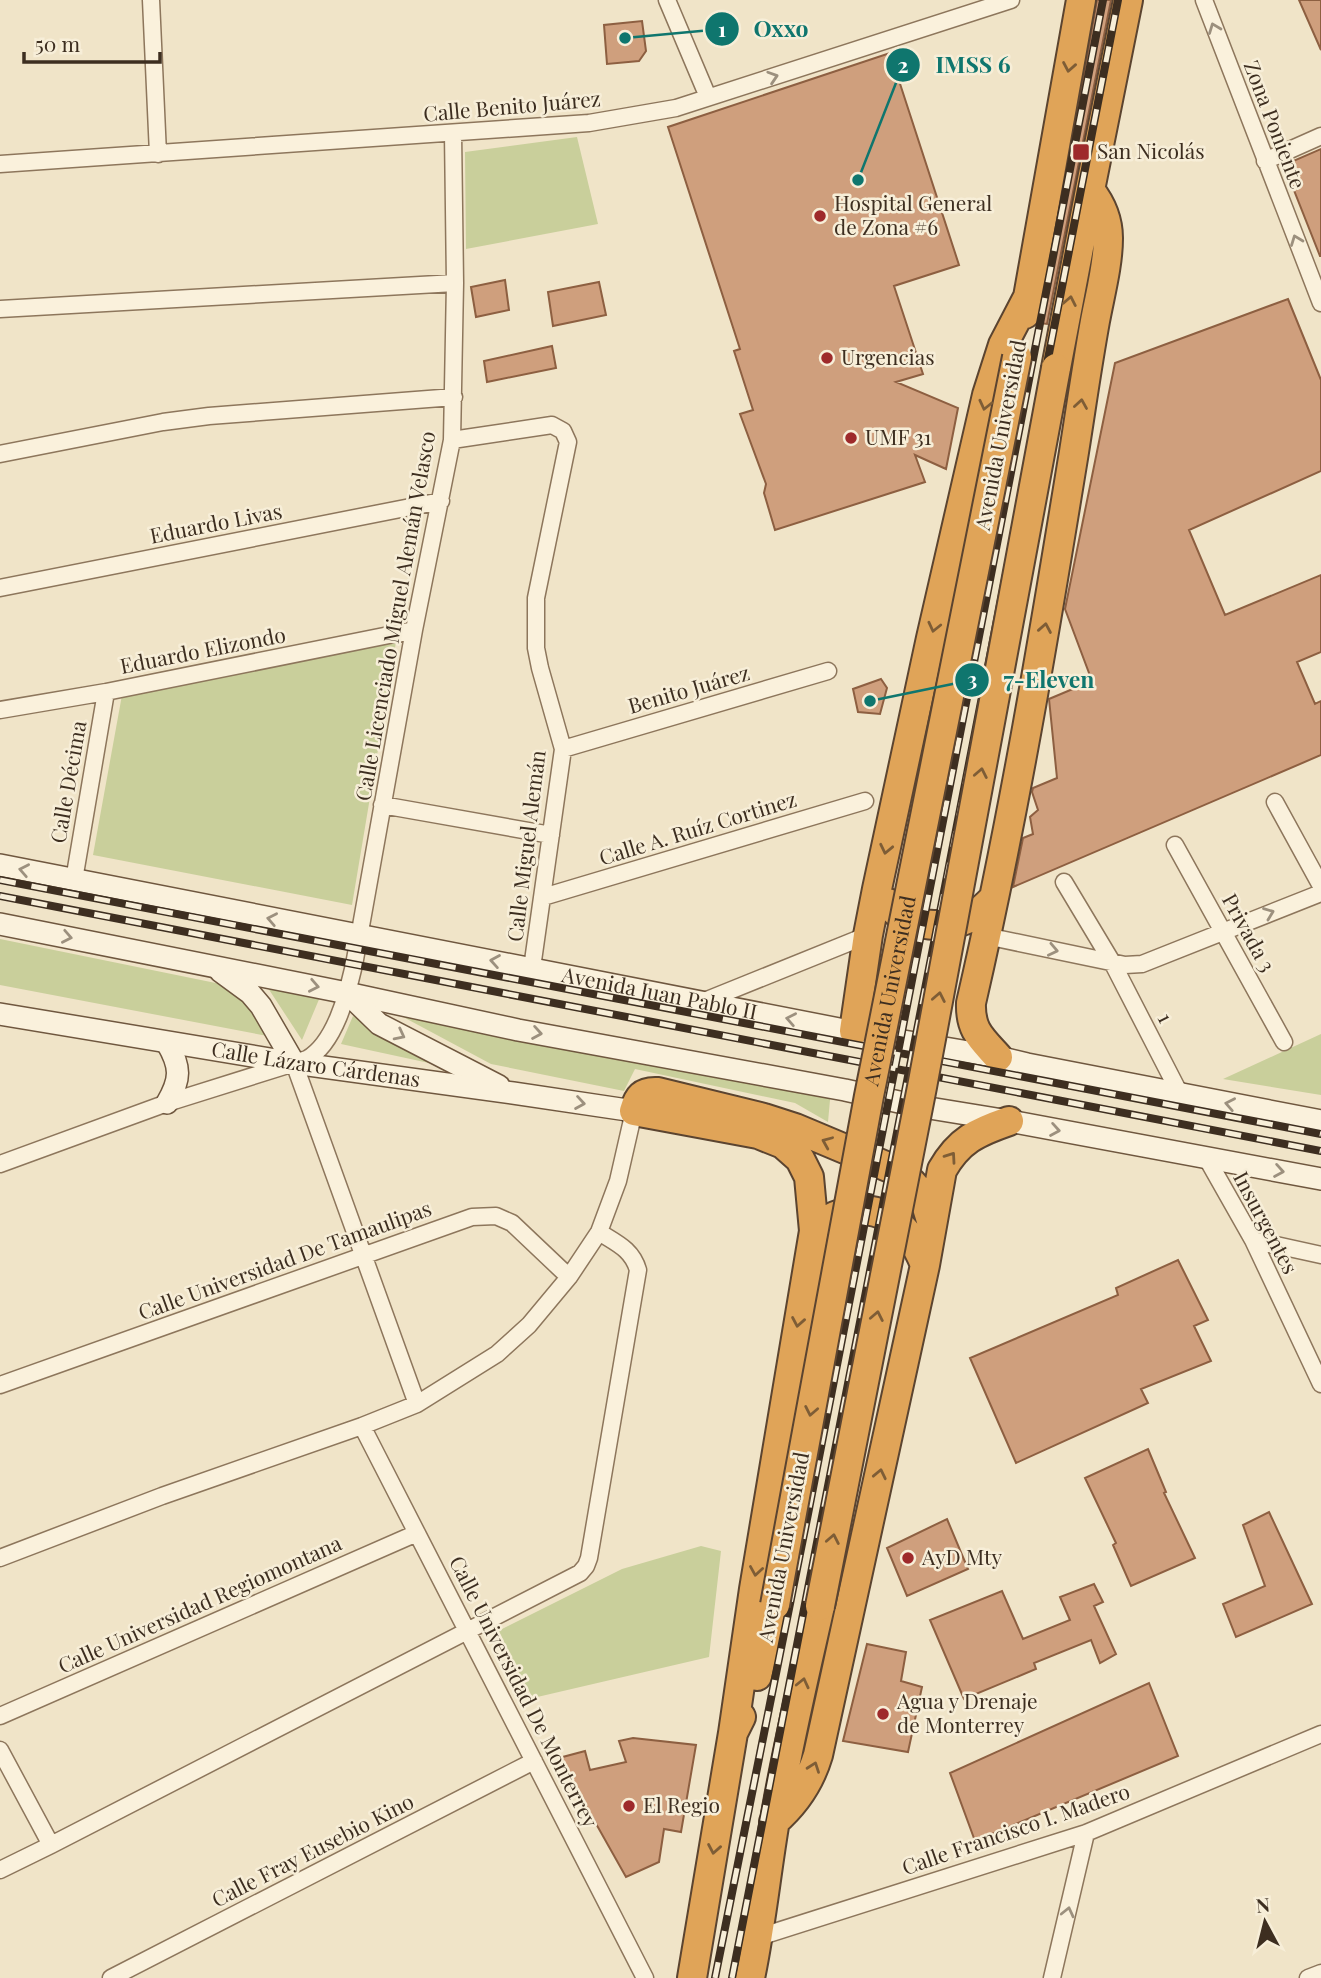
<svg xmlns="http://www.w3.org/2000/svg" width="1321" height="1978" viewBox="0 0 1321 1978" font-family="'Playfair Display',serif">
	<rect width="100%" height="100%" fill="#f0e4c8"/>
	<path fill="#c9cf9b" d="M577 137 598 224 466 249 465 152Z
		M397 636 352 905 93 855 122 695Z
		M0 939 245 989 273 1037 0 985Z
		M266 985 320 997 302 1040Z
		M392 1011 831 1089 828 1122 795 1103 635 1069 624 1091 491 1064Z
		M353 1016 466 1071 341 1044Z
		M1321 1034V1095L1223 1079Z
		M701 1546 721 1551 709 1657 533 1698 496 1632 622 1569Z"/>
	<path fill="#cf9f7d" stroke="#8d5f41" stroke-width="2" d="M1097 0H1111L1047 324 1039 323 1041 317Z
		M1299 0H1321V50Z
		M642 21 646 51 639 61 607 64 604 25Z
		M890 53 959 265 894 286 923 374 896 382 958 408 946 469 915 455 925 482 775 530 764 493 766 484 740 414 753 410 734 351 740 349 668 127Z
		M1321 149V256H1320L1284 165Z
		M505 280 509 310 476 317 471 287Z
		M599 282 606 315 553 326 548 292Z
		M1288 299 1321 380V471L1189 530 1225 615 1321 575V652L1297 662 1315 704 1321 701V755L1013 887 1023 838 1033 834 1030 817 1038 810 1032 792 1033 788 1057 778 1049 699 1092 681 1065 609 1115 363Z
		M552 346 556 368 487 382 484 361Z
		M881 679 887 688 880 714 858 712 853 689Z
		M1178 1260 1208 1320 1194 1326 1211 1361 1141 1389 1148 1403 1016 1463 970 1358 1118 1295 1116 1288Z
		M1148 1449 1166 1492 1164 1493 1195 1558 1131 1586 1113 1545 1116 1543 1085 1478Z
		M1269 1512 1312 1604 1236 1637 1223 1604 1265 1586 1243 1525Z
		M947 1519 968 1569 907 1596 887 1548Z
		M1094 1584 1103 1602 1094 1606 1116 1654 1100 1663 1091 1640 1034 1663 1036 1669 964 1699 930 1620 1002 1591 1023 1639 1070 1620 1060 1597Z
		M867 1644 906 1652 901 1681 922 1687 908 1752 843 1741Z
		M1149 1683 1178 1756 975 1841 950 1773Z
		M633 1738 696 1745 681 1832 664 1829 659 1862 626 1877 559 1758 585 1751 590 1770 626 1762 619 1741Z"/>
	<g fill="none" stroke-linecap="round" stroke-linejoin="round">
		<g stroke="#8d765c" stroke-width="19">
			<path id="street" d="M151 0 158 154
				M667 0 708 97
				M1204 0 1321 303
				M1265 161 1321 136
				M0 164 589 123 676 108 1011 0
				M0 309 455 283
				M452 440 552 425 563 431 568 442 536 598V648L540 668 563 749 532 968
				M0 454 163 422 209 416 454 397
				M0 588 441 501
				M0 710 106 692 414 630
				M563 749 828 671
				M1275 802 1321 886
				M382 805 551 835
				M1175 845 1284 1042
				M74 880 106 692
				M1064 882 1112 962 1180 1094
				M543 897 865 801
				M986 936 1125 965 1142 964 1321 893
				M702 1002 868 935
				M294 1063 417 1404
				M1206 1157 1253 1240 1321 1384
				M0 1164 167 1103 307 1059C335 1043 347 995 354 965L414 630 452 440 455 283 453 133
				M1253 1240 1321 1255
				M0 1385 472 1217 496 1216 512 1223 569 1277
				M362 1426 645 1978
				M0 1558 162 1496 362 1426 417 1404 497 1354 529 1325 569 1277 599 1232 618 1181 634 1111
				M0 1716 417 1533
				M0 1750 51 1845
				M0 1870 51 1845 580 1573 586 1566 589 1558 638 1270C632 1249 616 1243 599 1232
				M759 1937 1086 1833 1321 1734
				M111 1978 534 1761
				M1052 1978 1086 1833
				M1308 1978 1321 1973"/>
		</g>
		<g stroke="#6f573f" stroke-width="24">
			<g id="secondary">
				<path id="s1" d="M0 865 880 1037 998 1057 1027 1064 1321 1121"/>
				<path d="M0 924 347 993 518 1030 845 1090 917 1106 1009 1121 1321 1179"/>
				<path d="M220 971 250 993 261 1006 294 1063"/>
				<path d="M347 993 379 1024 499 1086"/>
				<path id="s2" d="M0 1014 294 1063 513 1093 634 1111"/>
				<path d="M167 1043C181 1067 181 1079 167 1103"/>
			</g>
		</g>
		<g stroke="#5b4430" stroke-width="32">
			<path id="highway" d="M1025 314 1081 0
				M1056 368 1090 190 1128 0
				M888 903C907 929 950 931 976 914 982 910 988 904 993 899
				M854 1031 868 935 877 889 931 638 987 395 1003 345 1028 297
				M998 1057C981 1038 970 1030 971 1003 1013 821 1044 636 1074 452 1081 408 1087 365 1095 321 1100 294 1108 265 1108 238 1108 219 1101 204 1090 190
				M827 1220C874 1195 908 1221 925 1265
				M757 1676 775 1605
				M733 1733 754 1589 814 1231 809 1177 800 1159 783 1144 758 1134 634 1111C638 1097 642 1091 658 1092L764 1118 795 1128 895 1170 911 1182 919 1191 925 1201 932 1224
				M774 1822C796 1803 810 1782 818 1755L925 1265 942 1170C959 1140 977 1132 1009 1121
				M692 1978 733 1733 741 1717
				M750 1978C761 1926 766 1873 775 1820 787 1748 804 1677 820 1606"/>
		</g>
		<use href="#street" stroke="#faf1dc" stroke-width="16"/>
		<use href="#secondary" stroke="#faf1dc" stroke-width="21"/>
		<use href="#highway" stroke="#e0a458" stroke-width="28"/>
		<g stroke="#3d2e20" stroke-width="8">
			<path id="rail" d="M0 880 1321 1134
				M0 896 1321 1151
				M715 1978 808 1514 1103 0
				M732 1978 1118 0"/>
		</g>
		<use href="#rail" stroke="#f7eed8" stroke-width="5" stroke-dasharray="16" stroke-linecap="butt"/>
		<g stroke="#5b4430" stroke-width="32" stroke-linecap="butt">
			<g id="highway-bridge">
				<path id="s3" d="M775 1605 869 1096 1017 357"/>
				<path d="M820 1606 922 1087 1056 368"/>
			</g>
		</g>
		<use href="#highway-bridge" stroke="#e0a458" stroke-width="28"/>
	</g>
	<defs><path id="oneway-chevron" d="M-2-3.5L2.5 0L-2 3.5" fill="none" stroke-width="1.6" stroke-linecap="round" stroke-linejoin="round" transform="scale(1.75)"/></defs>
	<g stroke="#9c907e">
		<use href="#oneway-chevron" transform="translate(1214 28) rotate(-111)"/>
		<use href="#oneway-chevron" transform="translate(773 77) rotate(-18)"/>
		<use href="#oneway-chevron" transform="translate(1296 240) rotate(-111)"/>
		<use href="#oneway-chevron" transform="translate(24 870) rotate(-169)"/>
		<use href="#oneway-chevron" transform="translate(1269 913) rotate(-21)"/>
		<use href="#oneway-chevron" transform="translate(272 919) rotate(-169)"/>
		<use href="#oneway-chevron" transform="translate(67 937) rotate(11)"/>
		<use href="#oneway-chevron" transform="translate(1053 950) rotate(12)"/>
		<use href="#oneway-chevron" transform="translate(495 961) rotate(-170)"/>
		<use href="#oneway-chevron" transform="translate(314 986) rotate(11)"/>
		<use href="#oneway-chevron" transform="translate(791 1019) rotate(-169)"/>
		<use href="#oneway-chevron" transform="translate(537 1033) rotate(10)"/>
		<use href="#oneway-chevron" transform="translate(400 1035) rotate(27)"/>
		<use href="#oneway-chevron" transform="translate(580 1103) rotate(9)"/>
		<use href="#oneway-chevron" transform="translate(1230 1104) rotate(-169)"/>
		<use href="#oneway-chevron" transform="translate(1055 1130) rotate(10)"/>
		<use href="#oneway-chevron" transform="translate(1279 1171) rotate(10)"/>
		<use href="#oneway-chevron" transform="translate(1068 1912) rotate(-77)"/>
	</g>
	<g stroke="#7e5d36">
		<use href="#oneway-chevron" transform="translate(1069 67) rotate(100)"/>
		<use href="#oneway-chevron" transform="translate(1070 301) rotate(-79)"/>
		<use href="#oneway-chevron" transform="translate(1081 404) rotate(-81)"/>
		<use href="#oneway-chevron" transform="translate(985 405) rotate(103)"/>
		<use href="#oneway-chevron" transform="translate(934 627) rotate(103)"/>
		<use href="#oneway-chevron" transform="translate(1045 628) rotate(-80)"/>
		<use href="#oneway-chevron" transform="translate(981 773) rotate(-79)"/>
		<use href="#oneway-chevron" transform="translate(886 849) rotate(102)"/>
		<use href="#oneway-chevron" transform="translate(939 997) rotate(-79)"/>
		<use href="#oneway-chevron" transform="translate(827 1142) rotate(-157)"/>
		<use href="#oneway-chevron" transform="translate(951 1157) rotate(-55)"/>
		<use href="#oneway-chevron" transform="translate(877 1316) rotate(-79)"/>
		<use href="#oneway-chevron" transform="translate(798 1322) rotate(100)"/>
		<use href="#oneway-chevron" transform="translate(811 1411) rotate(101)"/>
		<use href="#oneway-chevron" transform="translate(880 1474) rotate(-78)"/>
		<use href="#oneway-chevron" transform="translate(833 1539) rotate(-79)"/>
		<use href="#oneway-chevron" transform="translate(756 1571) rotate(99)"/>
		<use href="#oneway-chevron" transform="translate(803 1683) rotate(-77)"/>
		<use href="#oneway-chevron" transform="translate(814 1767) rotate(-70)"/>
		<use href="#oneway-chevron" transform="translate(714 1849) rotate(100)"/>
	</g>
	<g fill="#9e2a2b" stroke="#f7eed8" stroke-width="2.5">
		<rect x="1072" y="143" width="18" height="18" rx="3.5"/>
		<circle cx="820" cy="216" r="7"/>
		<circle cx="827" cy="358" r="7"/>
		<circle cx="851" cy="438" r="7"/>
		<circle cx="908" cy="1558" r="7"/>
		<circle cx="883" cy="1714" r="7"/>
		<circle cx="629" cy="1806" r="7"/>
	</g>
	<g text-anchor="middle" stroke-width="5" stroke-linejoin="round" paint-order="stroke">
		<g font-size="21" fill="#3d2e20" stroke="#f7eed8">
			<text transform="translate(512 107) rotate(-5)" y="7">Calle Benito Juárez</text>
			<text transform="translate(1274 125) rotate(69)" y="7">Zona Poniente</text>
			<text transform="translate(1001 435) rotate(-79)" y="7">Avenida Universidad</text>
			<text transform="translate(216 524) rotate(-11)" y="7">Eduardo Livas</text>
			<text transform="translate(396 616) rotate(-80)" y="7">Calle Licenciado Miguel Alemán Velasco</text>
			<text transform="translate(203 651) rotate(-11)" y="7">Eduardo Elizondo</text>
			<text transform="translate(689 690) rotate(-16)" y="7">Benito Juárez</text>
			<text transform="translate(69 782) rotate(-80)" y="7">Calle Décima</text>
			<text transform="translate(698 829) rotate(-17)" y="7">Calle A. Ruíz Cortinez</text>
			<text transform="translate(527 846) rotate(-83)" y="7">Calle Miguel Alemán</text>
			<text transform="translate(1248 933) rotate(61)" y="7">Privada 3</text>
			<text dy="7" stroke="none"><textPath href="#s3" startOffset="625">Avenida Universidad</textPath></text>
			<text dy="7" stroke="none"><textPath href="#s1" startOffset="672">Avenida Juan Pablo II</textPath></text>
			<text transform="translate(1165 1018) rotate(63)" y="7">1</text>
			<text dy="7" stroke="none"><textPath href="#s2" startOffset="320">Calle Lázaro Cárdenas</textPath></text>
			<text transform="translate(1265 1223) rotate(62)" y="7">Insurgentes</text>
			<text transform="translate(285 1261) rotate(-20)" y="7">Calle Universidad De Tamaulipas</text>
			<text transform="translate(784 1547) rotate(-79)" y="7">Avenida Universidad</text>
			<text transform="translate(200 1605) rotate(-24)" y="7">Calle Universidad Regiomontana</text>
			<text transform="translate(523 1692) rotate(63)" y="7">Calle Universidad De Monterrey</text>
			<text transform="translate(1016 1830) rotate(-19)" y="7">Calle Francisco I. Madero</text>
			<text transform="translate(313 1851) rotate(-27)" y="7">Calle Fray Eusebio Kino</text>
		</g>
		<g font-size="21" fill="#3d2e20" stroke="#f7eed8" text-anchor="start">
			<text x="1097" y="159">San Nicolás</text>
			<text x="834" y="211">Hospital General<tspan x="834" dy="24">de Zona #6</tspan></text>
			<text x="841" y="365">Urgencias</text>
			<text x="865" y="445">UMF 31</text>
			<text x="922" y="1565">AyD Mty</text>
			<text x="897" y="1709">Agua y Drenaje<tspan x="897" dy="24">de Monterrey</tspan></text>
			<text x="643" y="1813">El Regio</text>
		</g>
	</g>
	<path fill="none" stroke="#0f766e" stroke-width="2.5" d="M625 38L722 29M858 180L903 65M870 701L972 680"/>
	<g fill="#0f766e" stroke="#f7eed8" stroke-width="2.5">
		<circle cx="625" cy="38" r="7"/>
		<circle cx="858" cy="180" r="7"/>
		<circle cx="870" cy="701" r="7"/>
		<circle cx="722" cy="29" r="18"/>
		<circle cx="903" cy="65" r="18"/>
		<circle cx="972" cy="680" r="18"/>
	</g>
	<g font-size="21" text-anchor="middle" font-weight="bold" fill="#fff">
		<text x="722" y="37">1</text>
		<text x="903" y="73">2</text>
		<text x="972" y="687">3</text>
	</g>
	<g font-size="23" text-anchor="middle" font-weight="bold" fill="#0f766e" stroke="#f7eed8" stroke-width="5" stroke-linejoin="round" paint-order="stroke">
		<text x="781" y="37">Oxxo</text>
		<text x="973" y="73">IMSS 6</text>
		<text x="1049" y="688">7-Eleven</text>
	</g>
	<g transform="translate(1265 1922) rotate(353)" stroke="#f7eed8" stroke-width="5" paint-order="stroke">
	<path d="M0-5L12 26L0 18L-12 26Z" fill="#3d2e20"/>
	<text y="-10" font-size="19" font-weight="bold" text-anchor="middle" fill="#3d2e20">N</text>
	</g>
	<path d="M24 52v10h136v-10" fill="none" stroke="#3d2e20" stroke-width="3.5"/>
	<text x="35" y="52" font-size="21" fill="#3d2e20" stroke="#f7eed8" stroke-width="5" paint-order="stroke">50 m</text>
</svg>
